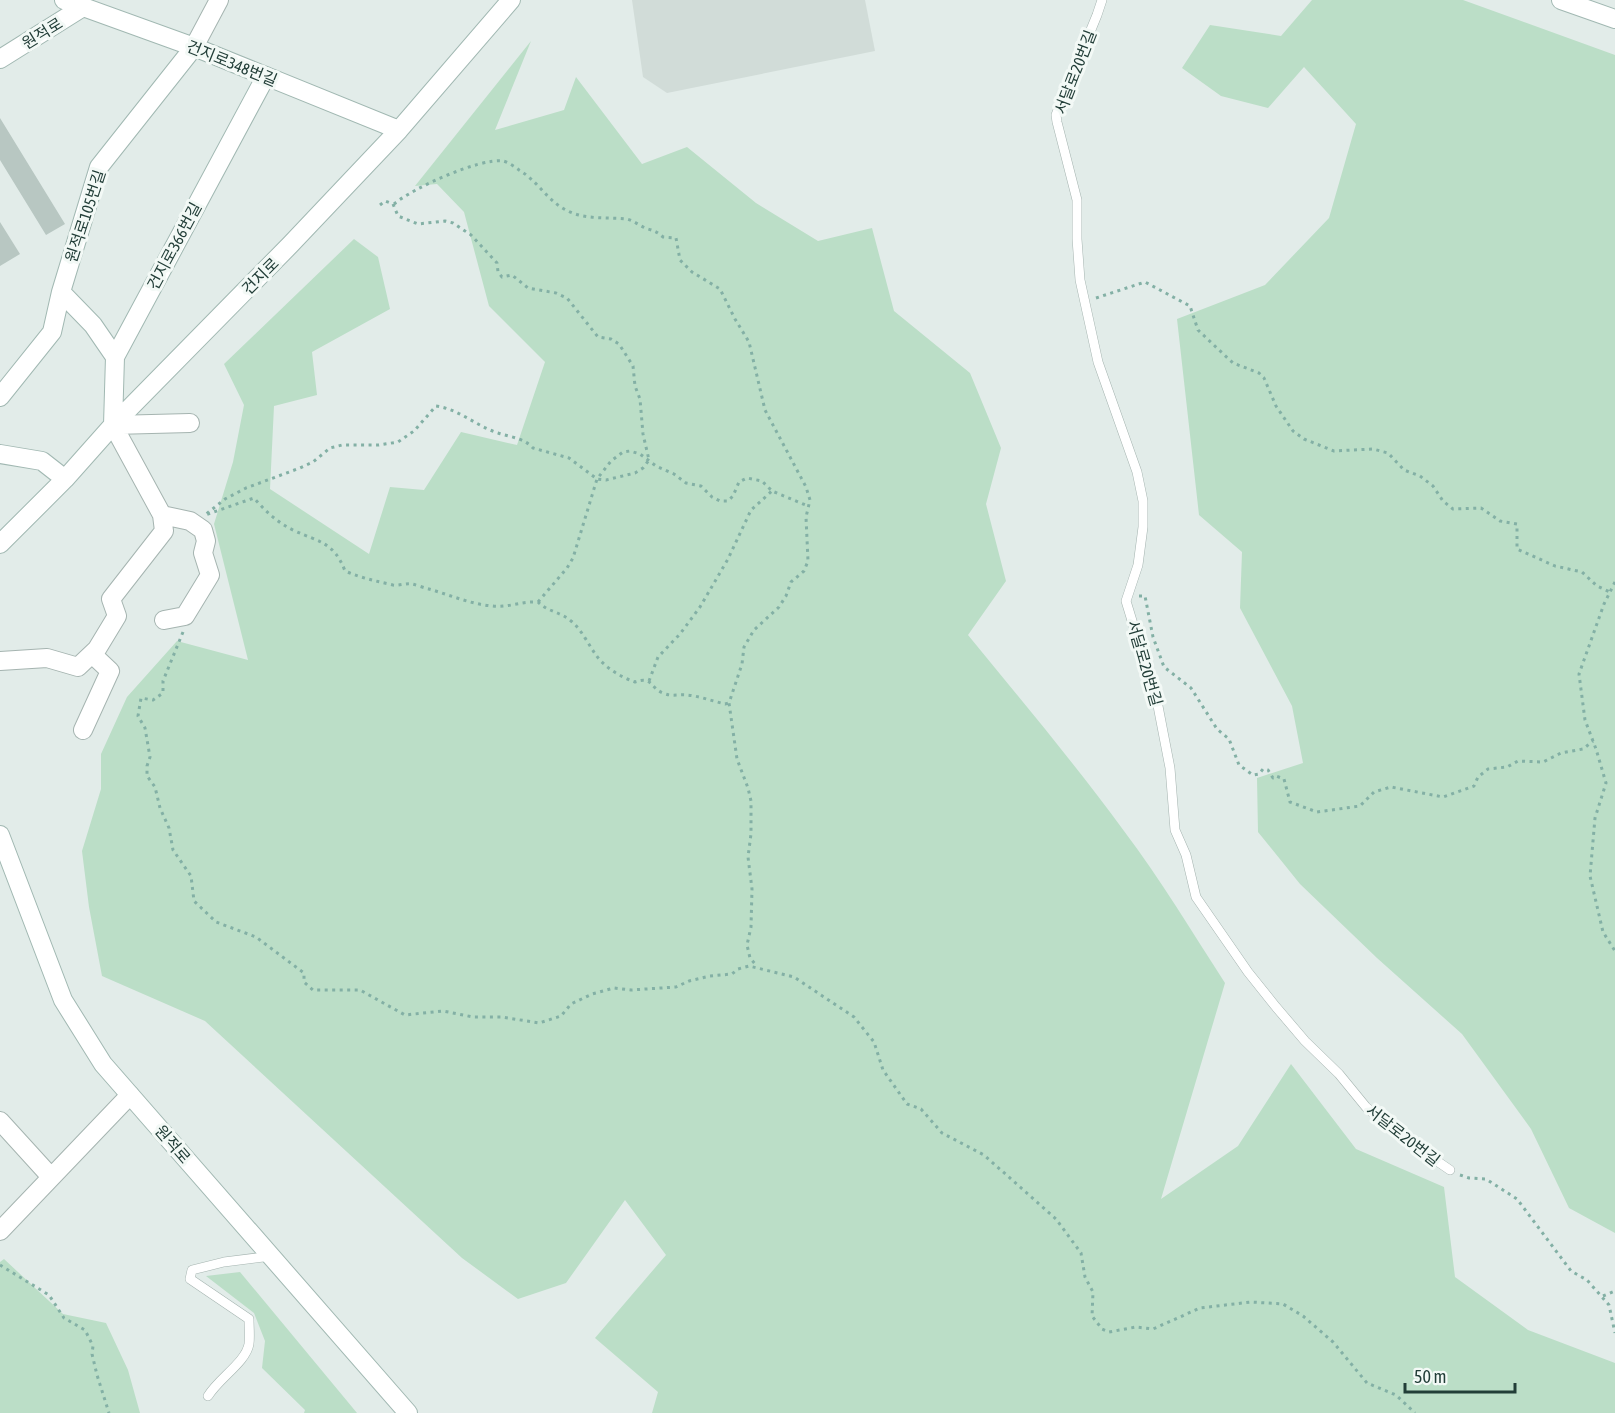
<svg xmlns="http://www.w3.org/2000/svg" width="1615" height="1413" viewBox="0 0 1615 1413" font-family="'Asap Condensed','Noto Sans KR',sans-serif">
	<rect width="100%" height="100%" fill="#e2ece9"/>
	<path fill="#d1dcd8" d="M632 0H865L875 51 667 93 643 77Z"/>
	<path fill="#bbdec7" d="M1312 0H1463L1615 55V1233L1569 1208 1531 1129 1462 1034 1377 958 1300 884 1258 832 1257 778 1303 763 1292 706 1240 608 1242 552 1199 515 1177 319 1265 285 1329 218 1356 124 1304 67 1268 108 1221 96 1182 68 1210 25 1281 36Z
		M531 41 495 130 564 110 576 77 642 164 687 147 756 203 818 241 872 228 894 311 970 373 1001 448 986 504 1006 581 968 635C1021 700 1075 764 1124 831 1161 880 1192 932 1225 983L1161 1199 1238 1146 1291 1064 1356 1149 1444 1187 1455 1277 1528 1330 1615 1363V1413H652L658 1392 595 1338 666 1255 625 1200 566 1283 518 1299 462 1258 205 1021 102 976 89 907 82 851 101 789V754L127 697 177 641 248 660 214 524 233 462 244 405 224 364 354 239 378 257 390 309 312 352 317 395 274 406 270 489 369 554 390 487 424 490 461 432 517 445 545 362 489 306 464 212 437 184 415 186Z
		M4 1259 63 1314 106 1323 128 1370 140 1413H0V1262Z
		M240 1272 357 1413H304L305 1410 262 1368 265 1341 254 1313 206 1276Z"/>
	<path fill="#b8c7c2" d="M0 118 65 224 46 235 0 160Z
		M0 222 20 254 0 266Z"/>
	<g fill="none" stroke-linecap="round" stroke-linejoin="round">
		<g stroke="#a5b4b0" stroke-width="10">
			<path id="lane" d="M1102 0 1097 15 1056 115 1057 122 1077 200V239L1080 280 1098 362 1137 472 1143 501V527L1138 565 1126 601 1158 706 1170 768 1175 830 1186 855 1196 897 1248 972 1276 1007 1305 1041 1339 1074 1366 1107 1396 1133 1450 1170
				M208 1396C219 1378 246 1362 249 1344 250 1336 249 1327 249 1319L190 1279 192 1270 224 1262 271 1256"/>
		</g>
		<g stroke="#a5b4b0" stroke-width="20">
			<path id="street" d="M194 47 219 0
				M164 620 185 616 210 575 203 553 206 541 203 530 190 521 162 515 113 425 190 423
				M0 661 47 658 78 667 97 649 117 616 111 599 164 531 162 515
				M83 730 110 671 92 654
				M0 1121 51 1177
				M0 1231 130 1095"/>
		</g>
		<g stroke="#a1b8b2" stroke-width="20">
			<path id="secondary" d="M64 0 194 47 399 130
				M1561 0 1615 19
				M0 59 83 7
				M61 292 93 325 115 357
				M0 397 52 332 61 292 99 167 194 47
				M113 425 115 357 266 76
				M0 454 42 461 65 479
				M0 544 65 479 113 425 290 245 399 130 511 0
				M0 835 63 1000 103 1064 408 1413"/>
		</g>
		<path stroke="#83b0a5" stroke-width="3" stroke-dasharray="3 4.5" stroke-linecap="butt" d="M393 204 398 216 418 224 445 221 453 223 471 235 497 263 498 272 502 277 512 275 528 288 556 293 567 298 598 337 611 339 619 344 633 366 635 386 640 399 643 434 649 460 643 468 635 473 606 480 597 479 569 458 533 448C524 438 510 437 498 433 476 426 459 409 436 406L414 431 398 442 379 445H342L330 448 313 462 300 468 246 488 225 499 205 515 254 498C266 512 278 523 295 531 319 542 334 542 345 571 361 578 376 581 393 585 399 586 405 583 412 584 417 585 424 588 429 589 450 595 470 604 492 606 508 608 522 601 538 602 548 612 561 612 571 621 582 630 588 644 596 655 605 668 621 677 635 682 653 676 650 688 663 693 671 697 679 694 687 695 699 696 712 701 725 704L729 703
			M394 204C413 188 479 158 503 161 508 162 515 167 519 170 538 181 548 202 568 211 586 220 608 217 627 219 635 221 641 227 648 229 655 231 657 232 663 237L676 238 680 260 692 272 720 289 735 319 749 342 765 410 806 487 810 500 806 517 808 561 804 571 791 582 786 596 779 607 754 630 744 647 742 664 729 703 737 759 748 788 751 801V834L748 857 752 889 751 927 747 945 750 958 756 965
			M380 205 385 201 393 204
			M1096 298 1145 282 1190 306 1198 330 1218 349 1233 363 1259 373 1264 378 1276 406 1293 431 1304 439 1334 451 1373 449 1388 453 1404 470 1420 476 1433 486 1443 501 1453 509 1481 508 1500 521 1517 524V549L1555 566 1582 572 1597 586 1610 592
			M1615 582 1604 604 1579 674 1585 720 1596 749 1606 783 1595 818 1590 876 1603 932 1615 951
			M1139 596H1145L1153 637 1164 667 1191 688 1217 729 1229 739 1239 765 1253 775 1259 774 1263 769 1268 770 1273 778 1276 776 1284 779 1290 802 1317 812 1360 806 1374 792 1391 787 1443 797 1474 786 1478 777 1488 769 1507 767 1518 761 1543 762 1561 753 1583 749 1593 741
			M538 602 567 568 573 558 597 479 611 461 623 452 630 451 640 454 656 466 674 474 686 483 701 486 712 497 720 501H728L733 496 739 482 747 478 762 481 772 491 808 506
			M183 632 163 681V693L153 700 141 698 138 716 145 728 150 757 147 766V776L155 787 160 808 169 828 173 850 191 876 194 901 216 922 256 937 304 973V982L313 990H360L405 1015 443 1011 473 1017H502L539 1023 561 1016 571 1004 592 994 614 988 631 990 676 987 689 981 710 976 732 974 738 969 749 966 794 977 854 1017 874 1042 883 1070 907 1104 921 1109 942 1133 984 1155 1056 1219 1081 1253 1085 1277 1093 1292 1092 1316 1102 1329 1109 1332 1136 1327 1153 1329 1200 1308 1251 1302 1283 1304 1303 1316 1333 1342 1367 1383 1396 1395 1415 1413
			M649 681 658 657 680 634 700 607 728 559 751 510 772 491
			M1460 1175 1469 1178 1486 1179 1517 1199 1571 1271 1587 1280 1609 1305 1615 1333
			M0 1265 49 1295 64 1318 85 1330 93 1346 92 1354 97 1375 109 1413
			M1603 1296 1615 1291"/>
		<use href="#lane" stroke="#fff" stroke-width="9"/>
		<use href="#street" stroke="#fff" stroke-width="18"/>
		<use href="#secondary" stroke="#fff" stroke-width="18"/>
	</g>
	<g text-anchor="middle" stroke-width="6" stroke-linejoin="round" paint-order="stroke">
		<g font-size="16" fill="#223e38" stroke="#f3f9f6">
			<text transform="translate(42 33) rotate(-32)" y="6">원적로</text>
			<text transform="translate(232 63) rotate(22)" y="6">건지로348번길</text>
			<text transform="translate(1075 72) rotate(-69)" y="6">서달로20번길</text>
			<text transform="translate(85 216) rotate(-72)" y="6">원적로105번길</text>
			<text transform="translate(174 246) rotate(-62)" y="6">건지로366번길</text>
			<text transform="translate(260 276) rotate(-45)" y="6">건지로</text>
			<text transform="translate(1145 663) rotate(74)" y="6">서달로20번길</text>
			<text transform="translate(1403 1135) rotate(38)" y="6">서달로20번길</text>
			<text transform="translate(173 1144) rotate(49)" y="6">원적로</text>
		</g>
	</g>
	<path d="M1405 1383v9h110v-9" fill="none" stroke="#223e38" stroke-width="3"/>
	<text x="1414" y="1383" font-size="18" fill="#223e38" stroke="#f3f9f6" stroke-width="4.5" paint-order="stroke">50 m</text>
</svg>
